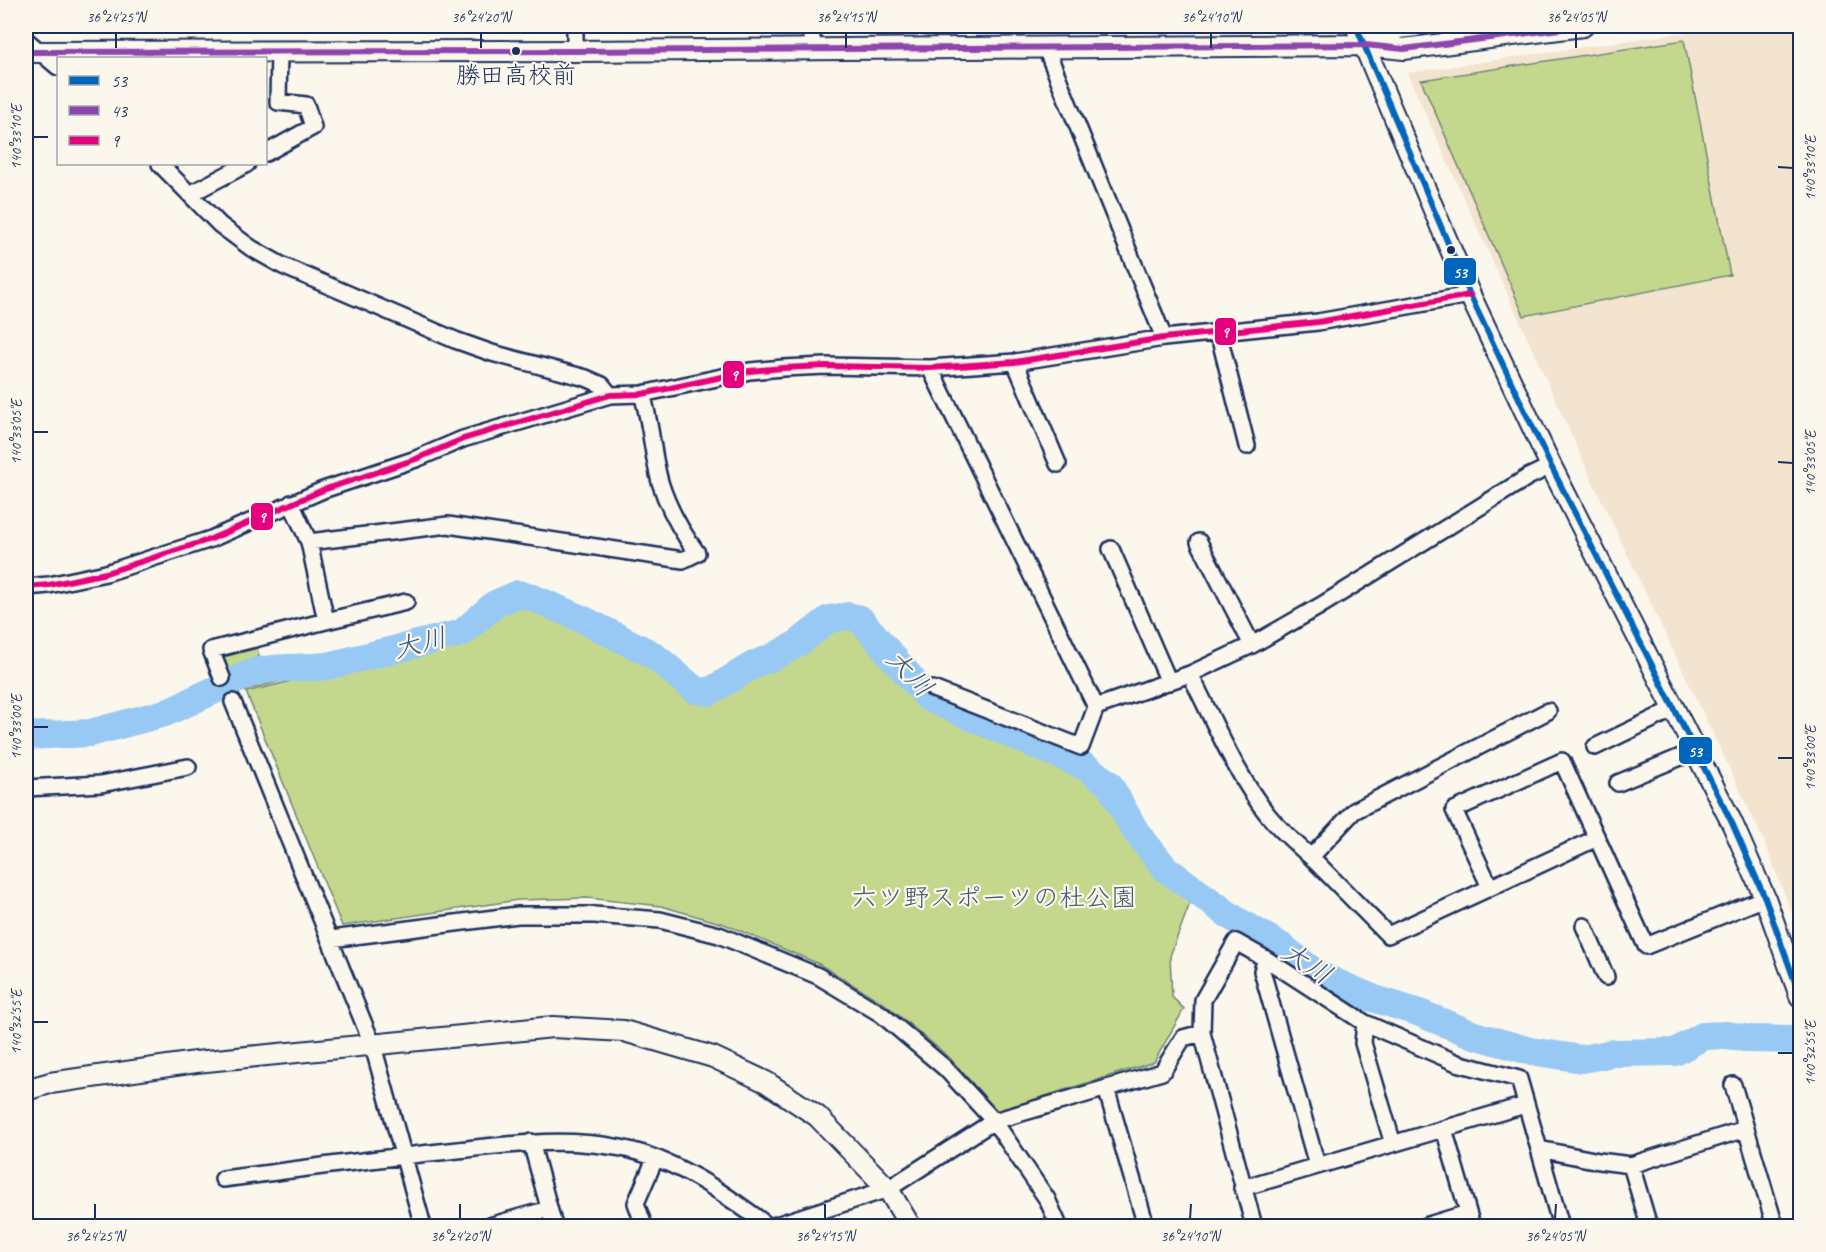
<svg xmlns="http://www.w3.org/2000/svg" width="1826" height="1252" viewBox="0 0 1826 1252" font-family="Caveat,'Klee One',sans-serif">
	<rect width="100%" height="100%" fill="#fbf7ec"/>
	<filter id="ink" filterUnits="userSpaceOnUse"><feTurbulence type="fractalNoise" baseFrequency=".0167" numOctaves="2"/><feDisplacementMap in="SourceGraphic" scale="12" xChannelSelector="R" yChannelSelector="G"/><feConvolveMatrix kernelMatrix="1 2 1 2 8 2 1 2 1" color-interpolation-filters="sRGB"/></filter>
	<g filter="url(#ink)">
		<path fill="#f3e4d0" d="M1726 26H1800V934L1764 841 1589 474 1407 73Z"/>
		<path fill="#c4d88d" stroke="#708476" stroke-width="1.5" d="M1684 40 1730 275 1524 316 1421 80Z
			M524 600 540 605 588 627 638 652 688 690 704 696 716 693 753 671 793 652 832 622 847 619 858 623 926 701 1082 769 1106 787 1134 834 1165 872 1193 895 1170 956 1172 997 1184 1009 1154 1062 997 1111 949 1057 885 1004 819 964 724 924 661 906 587 898 518 900 342 926 246 692 464 640 508 604Z
			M257 648 263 675 278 682 235 693 224 657Z"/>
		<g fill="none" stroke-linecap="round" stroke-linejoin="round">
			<path stroke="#97c9f4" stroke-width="28" d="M26 736 90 733 165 713 254 672C277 666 303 669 327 666L462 633 495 604 518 594 533 598 582 619 653 655 695 690 709 692 755 664 773 657 797 644 829 619 848 616 860 619 928 698 1086 767 1109 784 1136 832 1166 869 1233 918 1281 946 1318 975 1372 998 1417 1012 1474 1035 1530 1051 1582 1059 1613 1053 1675 1052 1703 1036 1727 1035 1750 1039 1800 1040"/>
			<g stroke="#1b2f5e" stroke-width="20">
				<path id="minor" d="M810 26 814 49
					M26 40 58 67
					M1045 46 1164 338
					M575 51V26
					M266 153 313 127 306 105 278 102 279 51
					M160 164 220 225 251 248 283 266 455 340 492 353 586 378 602 385 610 395
					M190 194 247 164
					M1218 332 1247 446
					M1015 362 1058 464
					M930 368 1096 707 1190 674 1252 645 1320 606 1528 477 1551 466
					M309 542 448 525 683 560 697 553C681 531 668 508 660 482 652 453 651 422 642 394
					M1199 542 1252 645
					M1111 549 1169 682
					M26 587 49 585 106 573 174 551 211 539 323 490 416 459 463 439 610 395 642 394 750 371 783 368 826 366 930 368 1015 362 1164 338 1318 322 1470 295
					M326 621 406 602
					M1190 674C1213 719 1237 777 1268 815 1281 831 1296 844 1311 857L1354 811 1548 711
					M222 678 211 650 326 621 309 542 291 503
					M933 689 1081 747 1096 707
					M233 702 373 1046 423 1226
					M1595 747 1674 709
					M1618 783 1695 751
					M26 788 101 784 188 767
					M1311 857 1388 935 1597 838 1646 946 1765 898
					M1490 887 1454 810 1562 761 1597 838
					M1584 926 1606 977
					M331 939 518 915H594L660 920 719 935 818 976 881 1014 945 1068 994 1121 1047 1199 1059 1226
					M1266 959 1262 971 1317 1165
					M1365 1023 1363 1043 1393 1144
					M1733 1085 1775 1226
					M1106 1088 1146 1226
					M1444 1129 1472 1226
					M531 1142 554 1226
					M1539 1149 1599 1161 1631 1165 1745 1129
					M1631 1165 1649 1226
					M223 1179C301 1169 379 1158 458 1150 513 1144 565 1137 621 1148 676 1159 724 1193 768 1226
					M1242 1188 1525 1105
					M489 1226 549 1209
					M644 1226 636 1203 655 1159
					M773 1226 888 1189 994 1121 1162 1072 1183 1038 1202 1033
					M1254 1226 1202 1033 1203 1000 1236 942 1266 959 1365 1023 1457 1063 1519 1079 1561 1226
					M1425 1226 1468 1213"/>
			</g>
			<g stroke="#1b2f5e" stroke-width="24">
				<path id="tertiary" d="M1356 26 1470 295 1551 466 1732 823 1765 898 1800 996
					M1365 45 1398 28 1416 26
					M26 52 575 51 1365 45 1404 49 1583 26
					M26 1090 50 1083 196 1062 553 1027 624 1031 713 1057 766 1082 817 1116 888 1189 910 1226"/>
			</g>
			<use href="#minor" stroke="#fbf7ec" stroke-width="15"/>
			<use href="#tertiary" stroke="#fbf7ec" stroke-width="20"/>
			<g stroke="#fbf7ec" stroke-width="10">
				<path id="bus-1" d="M1356 26 1470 295 1551 466 1732 823 1765 898 1800 996"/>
			</g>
			<g stroke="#fbf7ec" stroke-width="10">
				<path id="bus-2" d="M26 52 575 51 1365 45 1404 49 1583 26"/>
			</g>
			<g stroke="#fbf7ec" stroke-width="10">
				<path id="bus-3" d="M26 587 49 585 106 573 174 551 211 539 323 490 416 459 463 439 610 395 642 394 750 371 783 368 826 366 930 368 1015 362 1164 338 1318 322 1470 295"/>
			</g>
			<use href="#bus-1" stroke="#0065bd" stroke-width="6"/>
			<use href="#bus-2" stroke="#8e44ad" stroke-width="6"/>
			<use href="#bus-3" stroke="#e5007d" stroke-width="6"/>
		</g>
	</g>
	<path fill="none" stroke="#1b2f5e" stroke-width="2" d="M116 48V33M481 48V33M846 48V33M1211 48V33M1576 48V33M33 137H48M1778 167 1793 168M33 432H48M1778 462 1793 463M33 727H48M1778 758H1793M33 1022H48M1778 1053H1793M95 1219V1204M460 1219V1204M825 1219V1204M1190 1219 1191 1204M1555 1219 1556 1204"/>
	<g fill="#1b2f5e" stroke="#fbf7ec" stroke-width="2">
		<circle cx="516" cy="51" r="5"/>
		<circle cx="1451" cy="250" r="5"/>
	</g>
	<g text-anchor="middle" stroke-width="4.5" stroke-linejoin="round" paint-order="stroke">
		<g font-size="24" fill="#1b2f5e" stroke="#fbf7ec">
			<text x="516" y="83">勝田高校前</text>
		</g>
		<g font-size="26" fill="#45596a" stroke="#fbf7ec">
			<text x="994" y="906">六ツ野スポーツの杜公園</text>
		</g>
		<g font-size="27" font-style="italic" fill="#3a5684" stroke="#fbf7ec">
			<text transform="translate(420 643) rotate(-14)" y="9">大川</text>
			<text transform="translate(910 673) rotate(46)" y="9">大川</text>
			<text transform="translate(1307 963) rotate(33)" y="9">大川</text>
		</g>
	</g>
	<g stroke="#fbf7ec" stroke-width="2">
		<rect x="1443" y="257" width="34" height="29" rx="6" fill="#0065bd"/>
		<rect x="1214" y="317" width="23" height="29" rx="6" fill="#e5007d"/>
		<rect x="722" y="360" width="23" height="29" rx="6" fill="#e5007d"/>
		<rect x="250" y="502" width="24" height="29" rx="6" fill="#e5007d"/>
		<rect x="1678" y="736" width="35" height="29" rx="6" fill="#0065bd"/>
	</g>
	<g font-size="16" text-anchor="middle" font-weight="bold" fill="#fff">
		<text x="1460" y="278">53</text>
		<text x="1225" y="337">9</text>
		<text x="734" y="380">9</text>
		<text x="262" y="522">9</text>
		<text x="1695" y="757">53</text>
	</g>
	<rect width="1826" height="1252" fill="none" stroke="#fbf7ec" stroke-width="66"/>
	<rect x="57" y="57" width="210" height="108" fill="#fbf7ec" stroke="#a1a7b3" stroke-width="1.5"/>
	<rect x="69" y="76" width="30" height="9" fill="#0065bd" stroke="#a1a7b3" stroke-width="1.5"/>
	<text x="111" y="87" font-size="18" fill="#1b2f5e">53</text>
	<rect x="69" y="106" width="30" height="9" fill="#8e44ad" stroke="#a1a7b3" stroke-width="1.5"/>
	<text x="111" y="117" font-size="18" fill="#1b2f5e">43</text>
	<rect x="69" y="136" width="30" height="9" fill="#e5007d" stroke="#a1a7b3" stroke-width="1.5"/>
	<text x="111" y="147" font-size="18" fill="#1b2f5e">9</text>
	<rect x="33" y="33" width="1760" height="1186" fill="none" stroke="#1b2f5e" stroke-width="2"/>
	<g font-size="15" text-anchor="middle" fill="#1b2f5e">
		<text x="116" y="22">36°24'25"N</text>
		<text x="481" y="22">36°24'20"N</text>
		<text x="846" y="22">36°24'15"N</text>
		<text x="1211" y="22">36°24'10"N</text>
		<text x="1576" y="22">36°24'05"N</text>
		<text transform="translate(16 137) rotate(-90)" y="5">140°33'10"E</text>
		<text transform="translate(1810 168) rotate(-90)" y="5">140°33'10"E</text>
		<text transform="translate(16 432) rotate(-90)" y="5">140°33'05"E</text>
		<text transform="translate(1810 463) rotate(-90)" y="5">140°33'05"E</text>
		<text transform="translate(16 727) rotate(-90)" y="5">140°33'00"E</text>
		<text transform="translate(1810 758) rotate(-90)" y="5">140°33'00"E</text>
		<text transform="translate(16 1022) rotate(-90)" y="5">140°32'55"E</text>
		<text transform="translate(1810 1053) rotate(-90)" y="5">140°32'55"E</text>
		<text x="95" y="1241">36°24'25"N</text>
		<text x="460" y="1241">36°24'20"N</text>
		<text x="825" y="1241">36°24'15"N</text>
		<text x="1190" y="1241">36°24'10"N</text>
		<text x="1555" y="1241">36°24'05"N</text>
	</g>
</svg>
